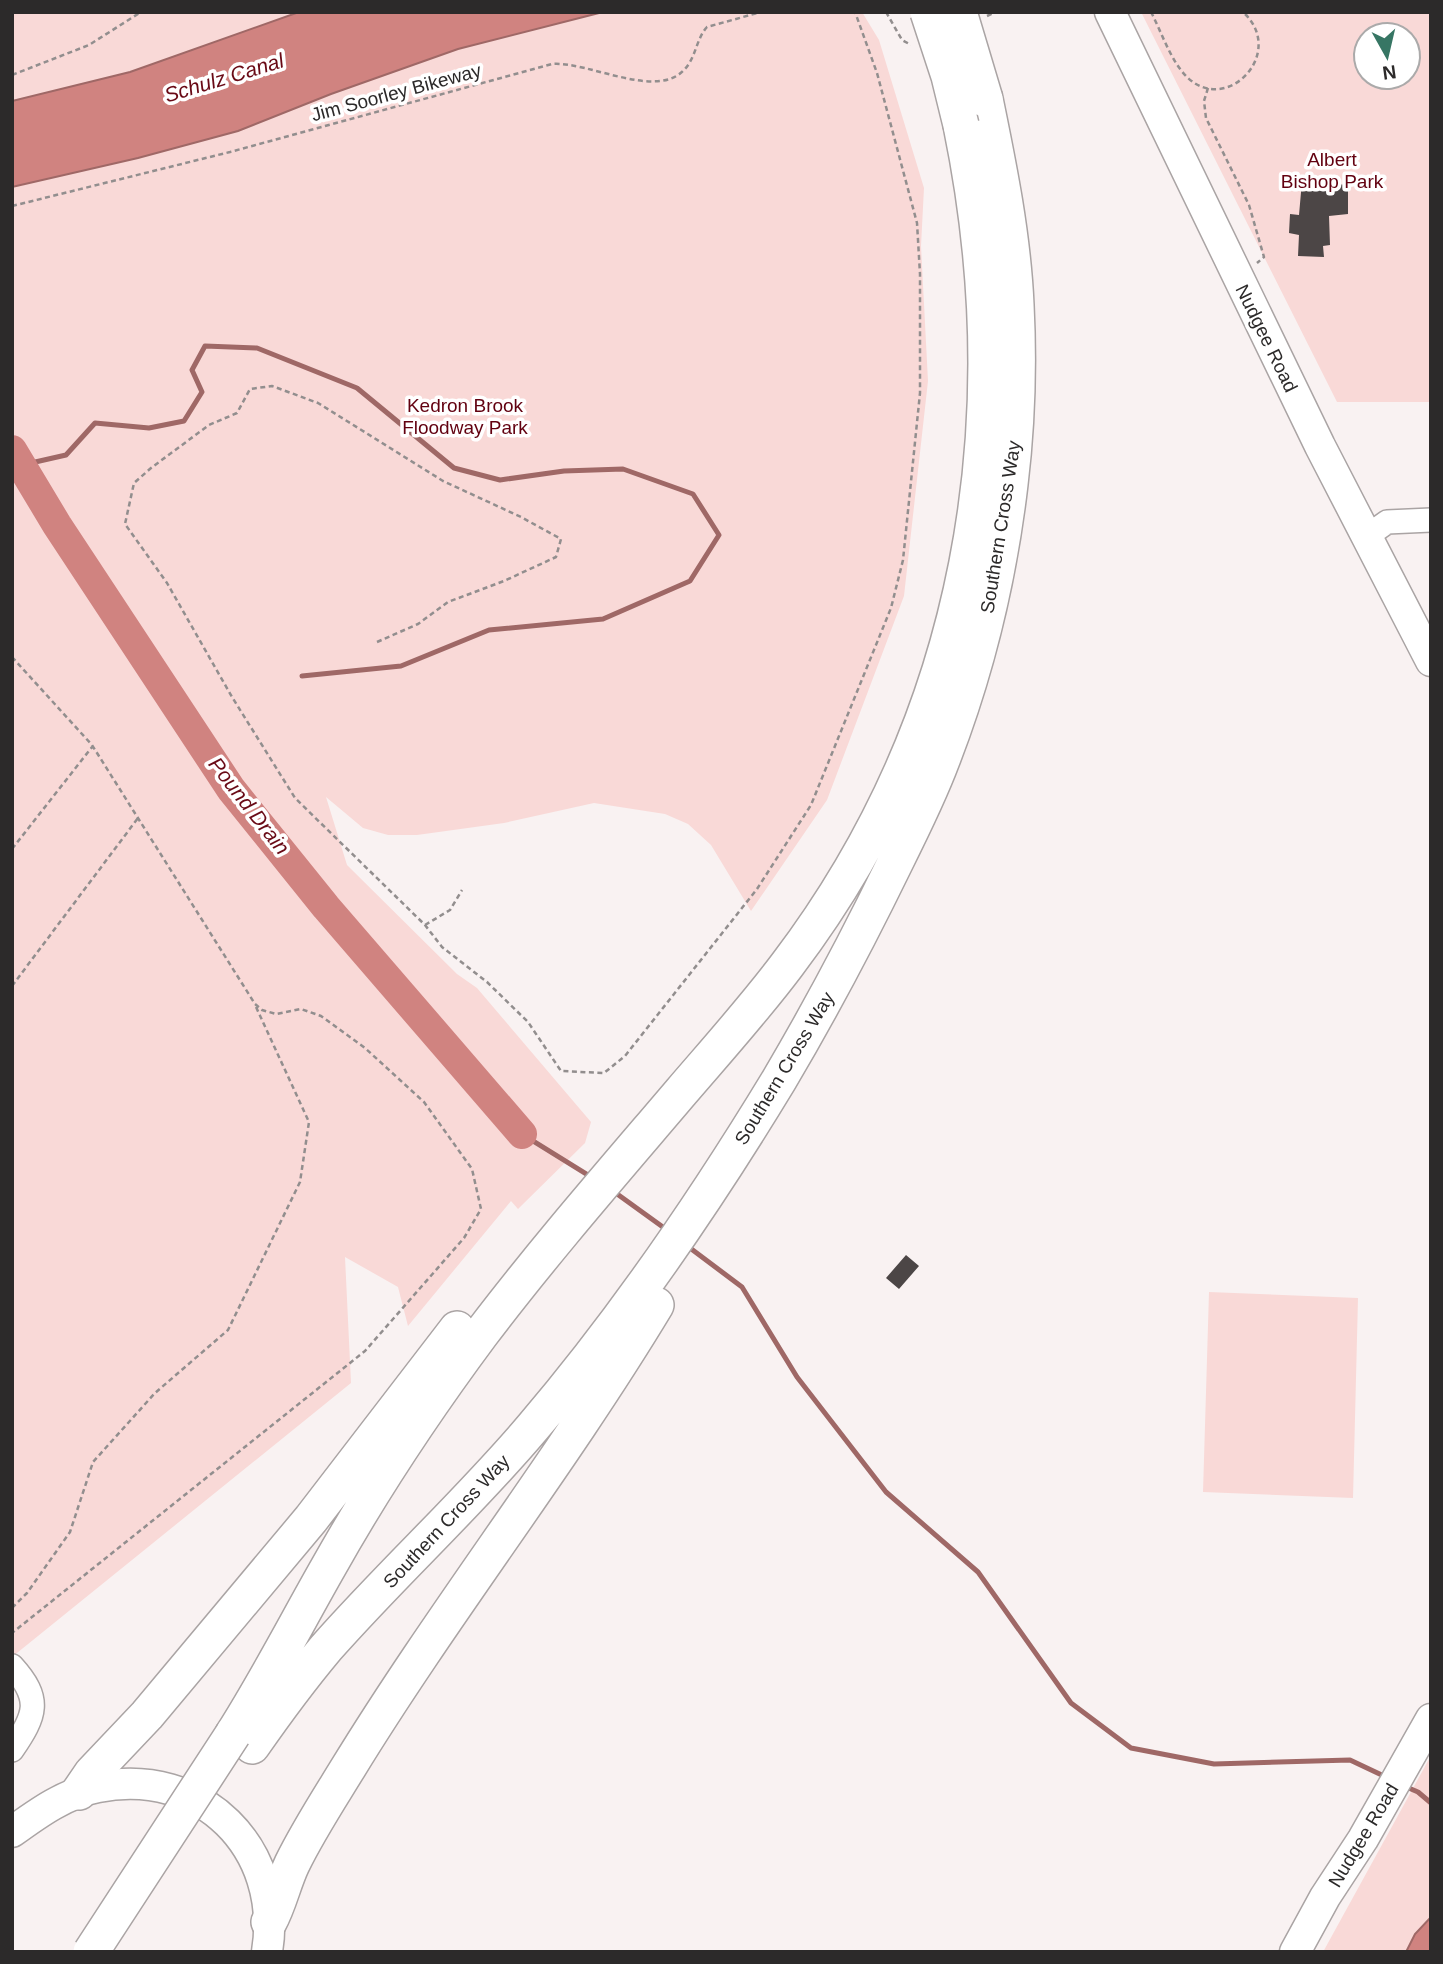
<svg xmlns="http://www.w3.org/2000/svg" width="1443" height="1964" viewBox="0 0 1443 1964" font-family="Helvetica,sans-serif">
	<rect width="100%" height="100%" fill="#f9f2f2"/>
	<path fill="#f9d9d7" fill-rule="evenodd" d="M12 12H862L879 40 924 188 921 246 928 381 904 596 827 800 751 911 711 845 688 824 665 814 594 803 504 823 417 835H388L363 828 326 797 347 865 457 974 477 988 591 1122 585 1143 518 1209 511 1201 408 1326 398 1287 345 1257 351 1383 12 1657Z
		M1141 12H1431V402H1337ZM1366 35H1408V77H1366Z
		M1209 1292 1358 1298 1353 1498 1203 1492Z
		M1431 1756V1952H1323L1428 1761Z"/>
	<path fill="#d08380" stroke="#9f6866" stroke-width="2" d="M299 12H603L458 49 331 94 238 131 138 158 12 187V101L130 72Z
		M1431 1917V1952H1406L1415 1934Z"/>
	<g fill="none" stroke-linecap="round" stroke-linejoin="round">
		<path stroke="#9f6866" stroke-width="5" d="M22 465 66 455 95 423 149 428 184 421 202 392 192 370 205 346 257 348 357 388 454 468 500 480 564 471 623 469 693 494 719 535 690 581 603 619 489 630 401 666 302 676
			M522 1134 593 1178
			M613 1191 667 1230
			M686 1245 742 1287 797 1377 886 1492 978 1572 1071 1703 1131 1748 1214 1764 1350 1760 1386 1777
			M1404 1786 1418 1792 1431 1803"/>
		<path stroke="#d08380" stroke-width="30" d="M12 450 57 525 231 789 326 907 522 1134"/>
	</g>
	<path fill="#4c4646" d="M1302 181 1348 185V214L1329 216 1330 245 1323 246 1324 257 1298 256 1299 235 1289 233 1290 214 1299 215Z
		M906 1255 919 1266 899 1289 886 1278Z"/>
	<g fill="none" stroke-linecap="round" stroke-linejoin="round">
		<g stroke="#aaa4a4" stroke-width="26">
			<path id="minor" d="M1366 537 1387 522 1431 520
				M12 1666C42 1699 36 1715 12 1750"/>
		</g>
		<g stroke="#aaa4a4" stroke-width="33">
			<path id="major" d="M1110 12 1320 446 1431 661
				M12 1832C38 1813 66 1793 98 1787 201 1766 284 1848 267 1952
				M1295 1952 1325 1897 1363 1839 1431 1719"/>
		</g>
		<g stroke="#aaa4a4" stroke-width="38">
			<path id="highway" d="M233 1734C268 1679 297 1622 329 1566 374 1486 426 1408 481 1334 544 1251 613 1172 681 1092 717 1050 754 1009 787 965 973 720 1022 422 961 125
				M252 1746C275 1713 300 1679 326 1648 393 1572 468 1504 533 1427 626 1318 705 1202 779 1080 821 1009 859 937 895 863 912 829 929 795 942 760 976 672 999 578 1010 484 1017 426 1019 364 1016 305 1013 236 999 167 985 99
				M79 1792 92 1773 147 1715 311 1519 457 1329
				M269 1922C279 1904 283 1883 292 1864 308 1831 329 1799 348 1768 445 1610 560 1464 656 1305"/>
		</g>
		<path stroke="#928e8e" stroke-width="2.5" stroke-dasharray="5 3.5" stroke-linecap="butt" d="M886 12 902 40 911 45
			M1151 12C1162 33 1171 62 1188 78 1228 115 1287 52 1243 12
			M987 16 996 12
			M12 75 89 45 141 12
			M1208 88 1204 101 1206 118 1249 205 1264 257 1257 263
			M12 206 230 152 552 64C588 61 656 100 684 70 696 58 696 39 707 27L761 12
			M377 642 418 624 448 602 504 581 556 557 561 539 521 517 443 481 318 403 272 386 250 389 237 413 209 425 151 468 134 483 125 524 167 583 232 697 295 798 425 925 442 947 487 982 528 1022 561 1071 604 1073 625 1056 757 889 811 805 891 608 903 560 920 393V274L917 223 877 73 855 12
			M12 657 92 745 255 1004 262 1010 276 1014 301 1009 321 1016 365 1048 424 1102 472 1169 481 1209 464 1238 365 1351 12 1633
			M12 849 92 747
			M425 925 450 910 462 890
			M12 986 138 818
			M12 1608 27 1593 70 1532 93 1462 155 1393 228 1330 300 1182 309 1122 256 1007"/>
		<use href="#minor" stroke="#fff" stroke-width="23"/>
		<use href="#major" stroke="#fff" stroke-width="30"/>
		<use href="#highway" stroke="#fff" stroke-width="35"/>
		<g stroke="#aaa4a4" stroke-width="38" stroke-linecap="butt">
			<path id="highway-bridge" d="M928 12 949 76 961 125
				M959 12 985 99
				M91 1952 233 1734"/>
		</g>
		<use href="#highway-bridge" stroke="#fff" stroke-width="35"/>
	</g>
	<g text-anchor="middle" stroke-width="7" stroke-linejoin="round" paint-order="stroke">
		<g font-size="19" fill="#2c2a2a" stroke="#fff">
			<text transform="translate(396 92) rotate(-15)" y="7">Jim Soorley Bikeway</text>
			<text transform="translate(1267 338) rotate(64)" y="7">Nudgee Road</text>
			<text transform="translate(1000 527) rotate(-81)" y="7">Southern Cross Way</text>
			<text transform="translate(784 1068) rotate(-59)" y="7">Southern Cross Way</text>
			<text transform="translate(446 1521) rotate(-47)" y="7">Southern Cross Way</text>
			<text transform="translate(1363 1835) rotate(-59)" y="7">Nudgee Road</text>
		</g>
		<g font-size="19" fill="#620110" stroke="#fff">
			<text x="1332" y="166">Albert<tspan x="1332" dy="22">Bishop Park</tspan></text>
			<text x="465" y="412">Kedron Brook<tspan x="465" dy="22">Floodway Park</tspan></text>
		</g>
		<g font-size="21" font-style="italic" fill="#690a16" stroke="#fff">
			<text transform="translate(224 78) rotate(-17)" y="7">Schulz Canal</text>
			<text transform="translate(249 806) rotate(52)" y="7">Pound Drain</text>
		</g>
	</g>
	<rect width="1443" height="1964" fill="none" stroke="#2c2a2a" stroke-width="28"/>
	<g transform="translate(1387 56) rotate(172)"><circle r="33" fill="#ffffff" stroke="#abaaaa" stroke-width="2"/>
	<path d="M0-5L12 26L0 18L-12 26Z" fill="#377664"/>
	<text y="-10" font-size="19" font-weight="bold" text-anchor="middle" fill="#2c2a2a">N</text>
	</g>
</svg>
